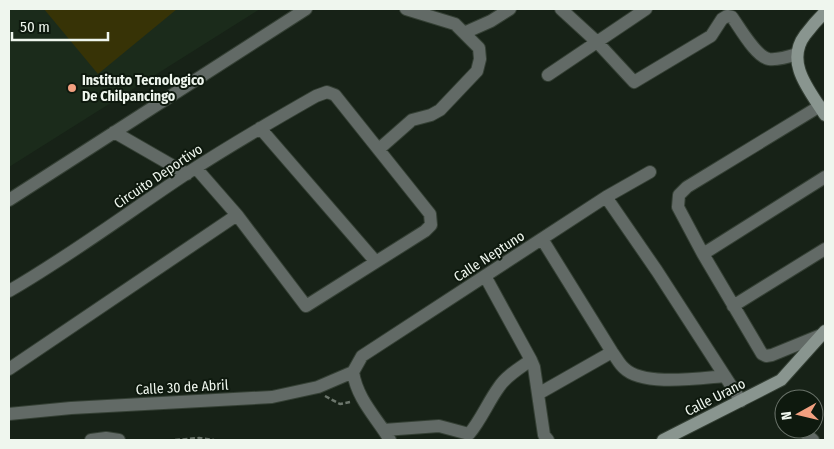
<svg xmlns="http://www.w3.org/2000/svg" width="834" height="449" viewBox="0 0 834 449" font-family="'Fira Sans Condensed',sans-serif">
	<rect width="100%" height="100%" fill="#172217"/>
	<path fill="#1b2b1b" d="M9 9H260L9 167Z"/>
	<path fill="#373306" d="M44 9H177L98 74Z"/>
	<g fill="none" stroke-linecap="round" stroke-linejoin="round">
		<g stroke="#354035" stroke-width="14">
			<path id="street" d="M561 9 597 42 634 82 711 36 722 19 727 16 732 17C740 28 756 57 769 59 778 60 788 57 797 54
				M464 33 491 21 510 9
				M548 75 646 9
				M820 106 687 187 679 195 678 207 703 254 762 354 766 356 772 355 821 335
				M260 128 376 262
				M114 132 187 174
				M379 149 412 120 431 115 440 110 477 71 480 59 479 48 455 24 406 9
				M606 197 657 271 741 401
				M9 200 306 9
				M542 239 612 352C616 357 619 364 624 368 643 387 700 378 725 376
				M703 254 825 177
				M485 276 531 360 534 367 544 435 548 440
				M9 291C70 256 127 213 186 174 229 146 272 121 316 96L327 92 335 95 430 214 431 225 425 231 306 306 237 215 196 168
				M733 306 825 249
				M9 369 237 215
				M353 372 362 356 606 197 650 172
				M353 372C357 399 376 417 390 440
				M538 394 612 352
				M9 414 71 408 272 397 318 387 353 372
				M384 430 439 426 469 434C481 420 488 402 499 387 506 376 520 368 531 360
				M805 433 813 440
				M91 440 106 438 119 440"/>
		</g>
		<g stroke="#354035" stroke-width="14">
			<path id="secondary" d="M825 12C818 19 811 27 805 35 784 63 811 92 825 115
				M663 440 781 380 825 331"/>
		</g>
		<path stroke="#6c766c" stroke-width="2.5" stroke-dasharray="5 2.5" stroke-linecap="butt" d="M325 396 340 404 350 402
			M175 440 199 438 214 440"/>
		<use href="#street" stroke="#626a66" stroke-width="12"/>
		<use href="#secondary" stroke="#89958f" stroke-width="12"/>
	</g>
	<circle fill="#f2a080" stroke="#0e190e" stroke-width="2" cx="72" cy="88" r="5"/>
	<g text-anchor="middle" stroke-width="4" stroke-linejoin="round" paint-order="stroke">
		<g font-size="14" font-weight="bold" fill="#eff6ee" stroke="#0e190e" text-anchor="start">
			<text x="82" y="85">Instituto Tecnologico<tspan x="82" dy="16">De Chilpancingo</tspan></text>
		</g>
		<g font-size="14" fill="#eff6ee" stroke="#0e190e">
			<text transform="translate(158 176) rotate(-34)" y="5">Circuito Deportivo</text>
			<text transform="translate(489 256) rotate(-33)" y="5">Calle Neptuno</text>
			<text transform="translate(182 387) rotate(-3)" y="5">Calle 30 de Abril</text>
			<text transform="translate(715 397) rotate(-27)" y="5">Calle Urano</text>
		</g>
	</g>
	<rect width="834" height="449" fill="none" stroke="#eff6ee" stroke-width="20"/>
	<g transform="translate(799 414) rotate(262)"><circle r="24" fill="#0e190e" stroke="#687168"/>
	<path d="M0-4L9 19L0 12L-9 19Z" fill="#f2a080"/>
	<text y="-8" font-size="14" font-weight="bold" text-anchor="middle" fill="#eff6ee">N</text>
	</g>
	<path d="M12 32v8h96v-8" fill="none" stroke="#eff6ee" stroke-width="2.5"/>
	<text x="20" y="32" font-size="15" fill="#eff6ee" stroke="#0e190e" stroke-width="4" paint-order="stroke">50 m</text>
</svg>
